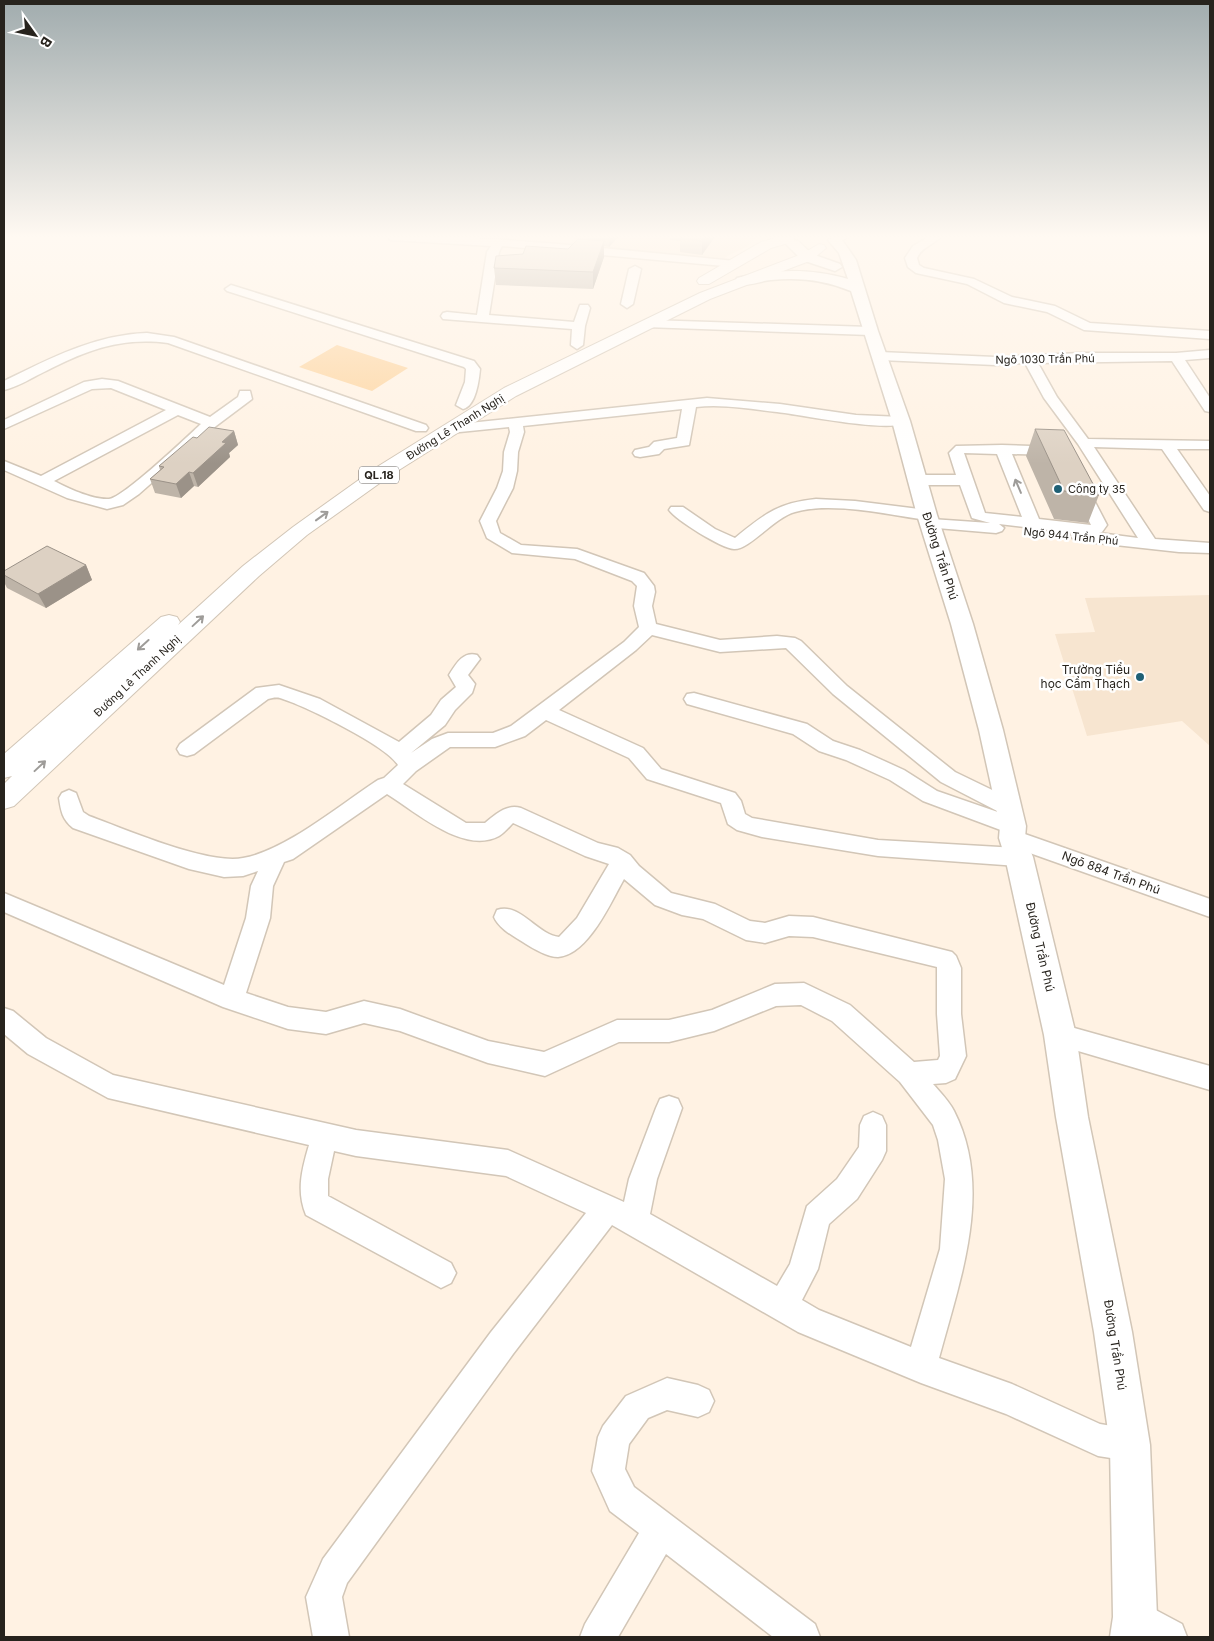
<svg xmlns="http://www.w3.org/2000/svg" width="1214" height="1641" viewBox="0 0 1214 1641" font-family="Inter,sans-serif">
	<rect width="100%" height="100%" fill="#fff2e3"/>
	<path fill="#f7e5d0" d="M578 235H758L747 247 727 256 722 261 568 245Z
		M1210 595V746L1182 721 1087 736 1055 634 1095 632 1085 598Z"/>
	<path fill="#fdd39c" d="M337 345 408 368 372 391 299 367Z"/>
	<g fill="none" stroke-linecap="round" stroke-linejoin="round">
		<g stroke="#d2c6b7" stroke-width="3">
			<path id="minor" d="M394 235C508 237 622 250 735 261L741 264 735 267 502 246 499 252 489 315 574 322 580 305H588L590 308 585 326 583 345 577 349 571 345 572 329 443 319 441 316 443 313 447 312 477 315 487 252 491 246 390 240 389 238Z
				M838 235H851L839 242H831L830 240Z
				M932 235H942C935 245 922 246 917 258L919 265 924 268 974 279 1012 297 1055 306 1090 323 1210 331V339L1084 330 1047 312 1004 303 967 284 916 273 908 267 905 258 913 246Z
				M635 266 641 269 633 304 627 308 621 304 629 269Z
				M231 285 474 361 480 369C479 380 476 406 463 409L456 405 465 382 466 369 464 367 227 291 225 289Z
				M649 320 870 327 876 331 870 335 645 327 643 324Z
				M147 333 174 337 426 425 428 428 426 431H416L168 343C121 337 87 350 46 371 33 377 18 387 4 390V381C51 358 94 335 147 333Z
				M1210 350V358L1185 360 1210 398V412L1205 411 1172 361 1038 363 1057 397 1088 439 1210 441V449H1177L1210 496V512L1204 510 1162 449 1094 447 1155 539 1210 543V553L1179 552 1079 541 1073 539 1071 536 1073 533 999 524 1004 528 1002 531 996 533 925 527 923 524 925 521 931 519 990 523 972 518 960 485H917L912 483 909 480 912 477 917 475H956L949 453 956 446 1002 445 1060 447 1065 448 1070 454 1107 525 1102 532 1099 533 1138 538 1078 444 1044 398 1025 363 995 365 880 360 874 356 880 352 995 357 1080 353H1176ZM964 453 997 454 1022 517 985 513ZM1012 454 1056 455 1091 525 1039 519Z
				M102 379 118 381 210 417 238 397 240 391H250L252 399 216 426 139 494 123 505 107 509 67 498 4 470V461L41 476 166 410 111 388 92 389 4 429V420L84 382ZM178 415 201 424C187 437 123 498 109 499 92 500 68 488 54 481Z
				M707 398 780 404 856 415 901 417 908 421C898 435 797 414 777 412 750 409 723 404 696 407L689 445 664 449 659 454 640 457 635 456 633 453 635 450 649 447 654 442 677 438 682 409 523 426 524 432 518 452 517 471 513 488 496 521 500 533 521 545 577 549 644 573 654 586 655 592 652 606 656 624 720 640 777 636 795 638 801 641 847 686 955 772 1015 801 1019 807 1015 813 1008 815 1001 813 941 782 833 694 786 648 720 652 652 635 636 650 559 710 643 748 661 769 735 793 741 801 745 814 752 818 878 840 1017 848 1004 844 1001 838 1006 832 923 801 890 780 846 760 819 751 793 734 687 704 684 699 687 694 694 693 807 724 833 741 860 750 904 770 937 791 1021 820 1024 826 1019 832 1210 899V917L1027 852 1030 857 1027 863 1019 866 878 856 762 837 737 830 728 824 721 803 647 779 629 758 546 720 525 736 495 747H450L416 771 403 784 466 823H485C496 814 506 804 521 808L598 843 618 848 630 855 639 866 671 893 715 904 750 921 765 923 789 916 813 917 952 952 956 956 961 968V1014L966 1056 955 1079 946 1083 933 1084C940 1092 949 1101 954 1111 994 1189 960 1280 939 1358L1012 1384 1100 1424 1130 1429 1141 1434 1146 1445 1141 1456 1130 1461 1098 1456 1006 1414 921 1383 798 1332 612 1225 513 1354 347 1583 342 1597 349 1637H313L306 1597 323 1559 491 1332 586 1213 506 1176 356 1156 334 1151 328 1179V1196L451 1263 456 1273 451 1283 441 1288 306 1215C296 1191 302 1169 309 1145L108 1098 28 1054 4 1034V1008L13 1011 46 1038 113 1075 356 1130 508 1150 624 1202 629 1179 656 1108 660 1099 669 1096 678 1099 682 1108 657 1179 650 1214 777 1286 790 1264 807 1206 837 1179 859 1147 860 1125 864 1116 873 1112 882 1116 886 1125V1151L882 1160 857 1199 829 1224 818 1269 802 1300 819 1310 911 1347 940 1249 945 1179 938 1140 933 1125 900 1082 832 1021 801 1005 776 1006 714 1031 669 1042H619L545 1076 488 1063 400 1031 364 1023 326 1034 288 1029 223 1007 4 912V893L224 985 246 918 251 886 258 871 243 876 224 877 189 869 73 828C62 819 61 811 59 798L62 793 69 790 76 793 83 812 89 816C125 829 207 865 243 858 285 851 341 804 378 780L384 778 398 765C386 745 303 705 280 698 276 697 272 698 268 699L194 754 187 756 180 754 177 749 180 744 256 688 279 685 320 699 399 742 431 715 441 700 456 687 449 675C456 664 463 651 477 655L480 659 468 675 475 684 472 693 455 710 445 725 411 753 432 739 448 733H493L511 726 624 642 639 627 634 606 637 586 632 581 575 559 512 553 487 538 480 521 497 488 503 471 504 452 510 432 509 427 450 433 445 432 443 429 445 426 450 425ZM387 794C416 812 464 855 499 836 504 833 509 827 513 823L585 856 609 864 577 918 559 937C536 934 520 902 497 910L494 917C499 929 515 937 526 944 534 949 548 957 558 957 588 955 611 902 624 879L655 905 682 915 703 919 746 940 765 943 789 936 813 937 937 967V1014L940 1056 938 1060 914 1062 850 1005 804 983 775 984 712 1010 669 1020H617L544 1052 488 1041 400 1009 364 1001 326 1012 288 1007 246 993 270 918 273 886 284 862 293 859Z
				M816 499 855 501 927 510 933 512 935 515 933 518 927 520C889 515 831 501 795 512 775 517 749 550 734 549 721 548 676 520 669 510L671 507H683L715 529 735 538C765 514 777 503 816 499Z
				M1060 1024 1210 1066V1090L1051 1043 1047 1035 1051 1027Z
				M667 1378 698 1385 709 1390 714 1401 709 1412 698 1417 667 1410 648 1418 629 1444 625 1469 634 1487 815 1624 820 1637H773L666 1554 618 1637H580L585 1624 639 1533 610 1511 592 1471 598 1437 603 1426 626 1396Z
				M1135 1599 1182 1624 1187 1637H1135L1122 1630 1117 1617 1122 1604Z"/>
		</g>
		<g stroke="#d2c6b7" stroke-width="3">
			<path id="major" d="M835 236 840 237 856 260 878 331 910 421 937 515 973 624 1003 730 1026 826 1025 838 1033 857 1076 1035 1088 1117 1132 1332 1150 1445 1157 1617 1154 1637H1110L1113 1617 1110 1445 1094 1332 1056 1117 1044 1035 1005 857 999 838 1000 826 979 730 951 624 917 515 892 421 851 291C825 280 799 277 771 280 760 281 747 287 737 284L735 281 737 278C775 269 810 268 848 279L839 253 828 240Z
				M793 240 798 241 812 254 840 264 842 267 835 271 802 260 786 244Z"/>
		</g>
		<g stroke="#d2c6b7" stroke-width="2">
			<path id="highway" d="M787 235 794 239 792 242 771 248 709 284H699L697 281 699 278 761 242Z
				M819 244 824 245 826 248 812 260 710 299 516 396 391 475 307 535 259 576 14 806 4 809V784L12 776 4 778V754L161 617 169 615 177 617 180 622 178 625 243 566 293 527 377 467 504 388 700 293 802 254Z"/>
		</g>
		<use href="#minor" fill="#fff" fill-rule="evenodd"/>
		<use href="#major" fill="#fff" fill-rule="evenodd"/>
		<use href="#highway" fill="#fff" fill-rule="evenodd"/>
	</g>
	<path fill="#beb4a8" d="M587 235H620L609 247 604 246V257L593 289 496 285 494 268 523 254 568 249 587 239Z
		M670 235H716L702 255 680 252V241L670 240Z
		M1035 429 1099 495 1088 523 1054 519 1026 456Z
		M234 431 238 445 229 453 230 457 198 487 194 486 181 498 155 493 150 479 160 470 159 466 197 438Z
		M86 565 92 580 46 608 7 588 4 582V571Z"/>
	<path fill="#9b9288" d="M609 235H620L609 247Z
		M707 235H716L702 255V241Z
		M604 241V257L593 289V272Z
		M234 431 238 445 229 453 230 457 198 487 193 473 222 442Z
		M189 472 194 486 181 498 176 484Z
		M86 565 92 580 46 608 38 594Z"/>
	<path fill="#ddd1c3" stroke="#9b9288" d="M683 235H707L702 241 681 238Z
		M578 239 604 241 593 272 494 268 496 256 523 254 526 246 568 249Z
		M209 427 234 431 222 442 226 443 193 473 189 472 176 484 150 479 164 467 159 466 193 437 197 438Z
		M1035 429 1064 430 1099 495 1064 491Z
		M47 546 86 565 38 594 4 575V571Z"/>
	<defs><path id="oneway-shaft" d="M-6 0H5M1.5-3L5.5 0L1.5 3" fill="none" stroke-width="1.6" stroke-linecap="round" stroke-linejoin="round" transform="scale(1.25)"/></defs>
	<g stroke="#9e9c99">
		<use href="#oneway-shaft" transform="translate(1018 486) rotate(-113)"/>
		<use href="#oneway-shaft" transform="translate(322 516) rotate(-36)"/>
		<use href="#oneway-shaft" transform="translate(198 621) rotate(-43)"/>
		<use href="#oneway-shaft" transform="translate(143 645) rotate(138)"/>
		<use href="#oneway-shaft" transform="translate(40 766) rotate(-43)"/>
	</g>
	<linearGradient id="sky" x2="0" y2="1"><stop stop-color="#a1acae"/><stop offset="0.51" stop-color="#fff9f2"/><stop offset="1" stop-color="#fff9f2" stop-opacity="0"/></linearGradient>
	<rect width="1214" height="464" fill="url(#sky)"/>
	<g fill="#1f6075" stroke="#fff" stroke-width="2">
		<circle cx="1058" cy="489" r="5"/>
		<circle cx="1140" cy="677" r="5"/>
	</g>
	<g text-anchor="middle" stroke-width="5" stroke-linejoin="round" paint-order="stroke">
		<g font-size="11" fill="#27231d" stroke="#fff">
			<text transform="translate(1045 359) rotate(-1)" y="4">Ngõ 1030 Trần Phú</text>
			<text transform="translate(455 427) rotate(-32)" y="4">Đường Lê Thanh Nghị</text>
			<text transform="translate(1071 536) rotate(6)" y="4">Ngõ 944 Trần Phú</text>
			<text transform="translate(137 676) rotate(-43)" y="4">Đường Lê Thanh Nghị</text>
		</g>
		<rect fill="#fff" stroke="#686561" stroke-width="1" x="359" y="466.5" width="40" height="17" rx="4"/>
		<g font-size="11" font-weight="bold" fill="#27231d">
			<text x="379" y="479">QL.18</text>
		</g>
		<g font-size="11" fill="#27231d" stroke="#fff" text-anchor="start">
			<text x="1068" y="493">Công ty 35</text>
		</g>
		<g font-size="12" fill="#27231d" stroke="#fff">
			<text transform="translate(940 556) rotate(72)" y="4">Đường Trần Phú</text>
			<text transform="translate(1111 873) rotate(20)" y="4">Ngõ 884 Trần Phú</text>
			<text transform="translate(1040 947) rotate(77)" y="4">Đường Trần Phú</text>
			<text transform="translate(1115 1345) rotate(81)" y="4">Đường Trần Phú</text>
		</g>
		<g font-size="12" fill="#27231d" stroke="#fff" text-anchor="end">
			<text x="1130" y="674">Trường Tiểu<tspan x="1130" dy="14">học Cẩm Thạch</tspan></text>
		</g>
	</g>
	<rect width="1214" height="1641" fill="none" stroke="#27231d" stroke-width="10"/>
	<g transform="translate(35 35) rotate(123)" stroke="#ffffff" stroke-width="4" paint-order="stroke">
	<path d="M0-4L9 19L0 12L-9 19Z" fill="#27231d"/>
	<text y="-8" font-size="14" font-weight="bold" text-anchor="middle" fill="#27231d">B</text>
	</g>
</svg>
